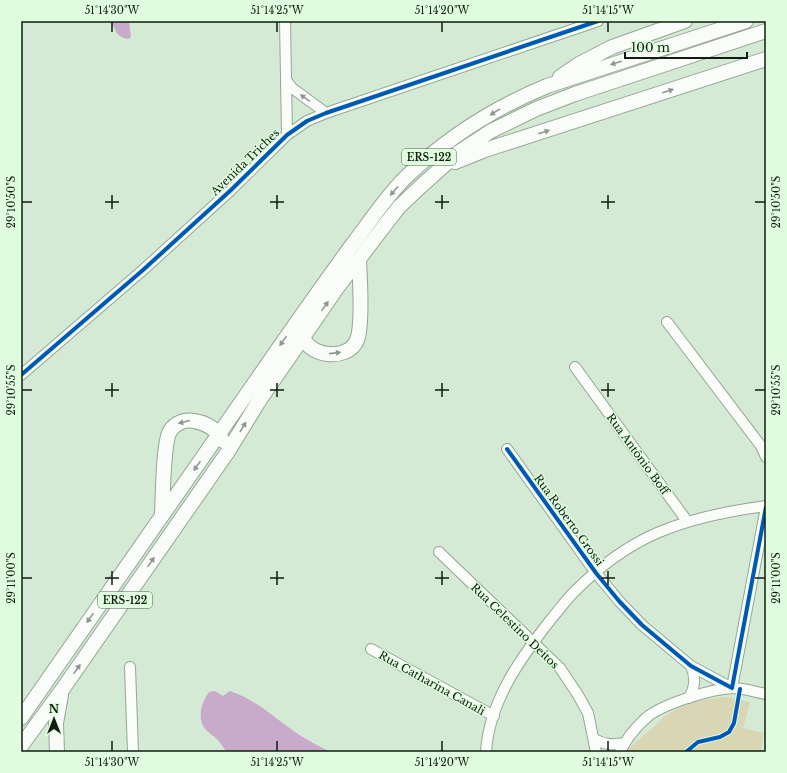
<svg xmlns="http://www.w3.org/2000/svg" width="787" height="773" viewBox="0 0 787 773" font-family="'Libre Baskerville',serif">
	<rect width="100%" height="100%" fill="#d5ead4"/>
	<path fill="#d9d6b4" d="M728 697 750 702 743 728 764 733 761 751 766 752H626C635 742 644 735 654 727 658 723 661 719 665 716 683 703 706 698 728 697Z"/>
	<path fill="#c8abcb" d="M110 21H129L131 37 128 39C115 37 117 30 110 21Z
		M215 691 223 696 230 691C257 700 277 720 301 736 310 742 321 747 331 752H227C223 748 221 743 217 739 214 736 210 734 207 731 196 720 201 703 209 692Z"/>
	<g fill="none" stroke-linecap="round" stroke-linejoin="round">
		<g stroke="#95a595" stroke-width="12">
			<path id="minor" d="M285 21 287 135
				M286 80 292 88 326 113
				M667 322 761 446 766 457
				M575 367 687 521
				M21 375 143 270 231 190 287 135 307 121 326 113 598 21
				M507 449 596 573 619 601 642 625 691 666 732 688 766 507
				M439 552 560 668 578 695 588 713 596 752
				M371 649 494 716
				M130 667 133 752
				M689 698C695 687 696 678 691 666
				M594 739C605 745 613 745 625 743
				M486 752C489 701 522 656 552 618 559 610 566 600 574 592 597 569 627 546 657 533 692 518 728 511 766 506
				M620 752C626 739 635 728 646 718 662 704 711 689 733 688 744 688 755 692 766 694"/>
		</g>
		<g stroke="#95a595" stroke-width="16">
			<path id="highway" d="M560 77 579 64 612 47 685 21
				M455 162 485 150 766 59
				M302 330C302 357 348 363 357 340 363 325 360 279 359 261
				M162 513C163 497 163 443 170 431 175 423 185 419 194 421 207 423 217 430 223 441
				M21 718C99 605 179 492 258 378 289 333 320 289 352 245 370 222 386 196 407 176 447 138 496 107 547 86L746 21
				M21 746 62 690 227 453 259 401 337 288 388 221 399 207 420 187 459 152 491 131 536 109 575 94 766 31
				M57 752 56 723 61 695"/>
		</g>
		<use href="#minor" stroke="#f9fcf9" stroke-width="10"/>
		<use href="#highway" stroke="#f9fcf9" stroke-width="14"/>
		<g stroke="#dffdde" stroke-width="6">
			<path id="cycleway" d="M21 375 143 270 231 190 287 135 307 121 326 113 598 21
				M507 449 596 573 619 601 642 625 691 666 732 688 766 507
				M686 752 698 742 720 737 729 732 734 723 740 689"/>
		</g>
		<use href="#cycleway" stroke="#0057b8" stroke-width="4"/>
	</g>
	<defs><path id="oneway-solid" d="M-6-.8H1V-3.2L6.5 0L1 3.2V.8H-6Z"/></defs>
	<g fill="#909790">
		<use href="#oneway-solid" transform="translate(616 63) rotate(162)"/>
		<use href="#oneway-solid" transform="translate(668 91) rotate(-18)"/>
		<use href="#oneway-solid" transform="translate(305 98) rotate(-145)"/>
		<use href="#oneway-solid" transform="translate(495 112) rotate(148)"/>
		<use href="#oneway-solid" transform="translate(544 132) rotate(-18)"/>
		<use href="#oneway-solid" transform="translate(394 191) rotate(131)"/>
		<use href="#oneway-solid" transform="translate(325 306) rotate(-55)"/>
		<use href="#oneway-solid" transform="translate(283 341) rotate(125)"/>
		<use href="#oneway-solid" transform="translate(335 353) rotate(-6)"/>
		<use href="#oneway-solid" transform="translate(184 422) rotate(166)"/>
		<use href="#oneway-solid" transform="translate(243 427) rotate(-59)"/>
		<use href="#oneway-solid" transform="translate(197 466) rotate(125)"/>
		<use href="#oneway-solid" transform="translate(151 562) rotate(-55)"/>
		<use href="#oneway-solid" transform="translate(90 618) rotate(125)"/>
		<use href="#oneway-solid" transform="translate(77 669) rotate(-55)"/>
	</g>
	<path fill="none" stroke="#0f1c0f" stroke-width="1.5" d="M112 22V32M277 22V32M442 22V32M608 22V32M112 195V209M277 195V209M442 195V209M608 195V209M22 202H32M105 202H119M270 202H284M435 202H449M601 202H615M755 202H765M112 383V397M277 383V397M442 383V397M608 383V397M22 390H32M105 390H119M270 390H284M435 390H449M601 390H615M755 390H765M112 571V585M277 571V585M442 571V585M608 571V585M22 578H32M105 578H119M270 578H284M435 578H449M601 578H615M755 578H765M112 741V751M277 741V751M442 741V751M608 741V751"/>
	<g text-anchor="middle" stroke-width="3" stroke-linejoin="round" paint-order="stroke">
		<g fill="#dffdde" stroke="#4d604d" stroke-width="1">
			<rect x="402" y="149" width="54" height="16" rx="3"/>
			<rect x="98" y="592" width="54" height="16" rx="3"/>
		</g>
		<g font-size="10" font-weight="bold" fill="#0f1c0f">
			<text x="429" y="161">ERS-122</text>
			<text x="125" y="604">ERS-122</text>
		</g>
		<g font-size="11" fill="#0f1c0f" stroke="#dffdde">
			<text transform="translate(245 162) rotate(-44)" y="4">Avenida Triches</text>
			<text transform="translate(638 454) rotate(54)" y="4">Rua Antônio Boff</text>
			<text transform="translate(569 520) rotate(54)" y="4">Rua Roberto Grossi</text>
			<text transform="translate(515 626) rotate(44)" y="4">Rua Celestino Deitos</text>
			<text transform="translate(432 683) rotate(29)" y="4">Rua Catharina Canali</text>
		</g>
	</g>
	<rect width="787" height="773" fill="none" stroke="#dffdde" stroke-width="44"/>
	<g transform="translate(54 719)" stroke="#dffdde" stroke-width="3" paint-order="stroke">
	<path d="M0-3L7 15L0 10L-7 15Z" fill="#0f1c0f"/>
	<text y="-6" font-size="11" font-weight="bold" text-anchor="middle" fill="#0f1c0f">N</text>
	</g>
	<path d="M625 52v6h122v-6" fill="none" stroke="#0f1c0f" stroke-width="2"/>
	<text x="631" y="52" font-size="12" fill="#0f1c0f" stroke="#dffdde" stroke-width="3" paint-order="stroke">100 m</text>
	<rect x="22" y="22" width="743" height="729" fill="none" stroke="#0f1c0f" stroke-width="1.5"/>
	<g font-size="10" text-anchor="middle" fill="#0f1c0f">
		<text x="112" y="14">51°14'30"W</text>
		<text x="277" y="14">51°14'25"W</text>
		<text x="442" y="14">51°14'20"W</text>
		<text x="608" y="14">51°14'15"W</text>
		<text transform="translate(11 202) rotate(-90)" y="4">29°10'50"S</text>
		<text transform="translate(776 202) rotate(-90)" y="4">29°10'50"S</text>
		<text transform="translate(11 390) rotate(-90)" y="4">29°10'55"S</text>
		<text transform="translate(776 390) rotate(-90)" y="4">29°10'55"S</text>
		<text transform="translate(11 578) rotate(-90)" y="4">29°11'00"S</text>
		<text transform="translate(776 578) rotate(-90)" y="4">29°11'00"S</text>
		<text x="112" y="766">51°14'30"W</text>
		<text x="277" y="766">51°14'25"W</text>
		<text x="442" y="766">51°14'20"W</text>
		<text x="608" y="766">51°14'15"W</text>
	</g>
</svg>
